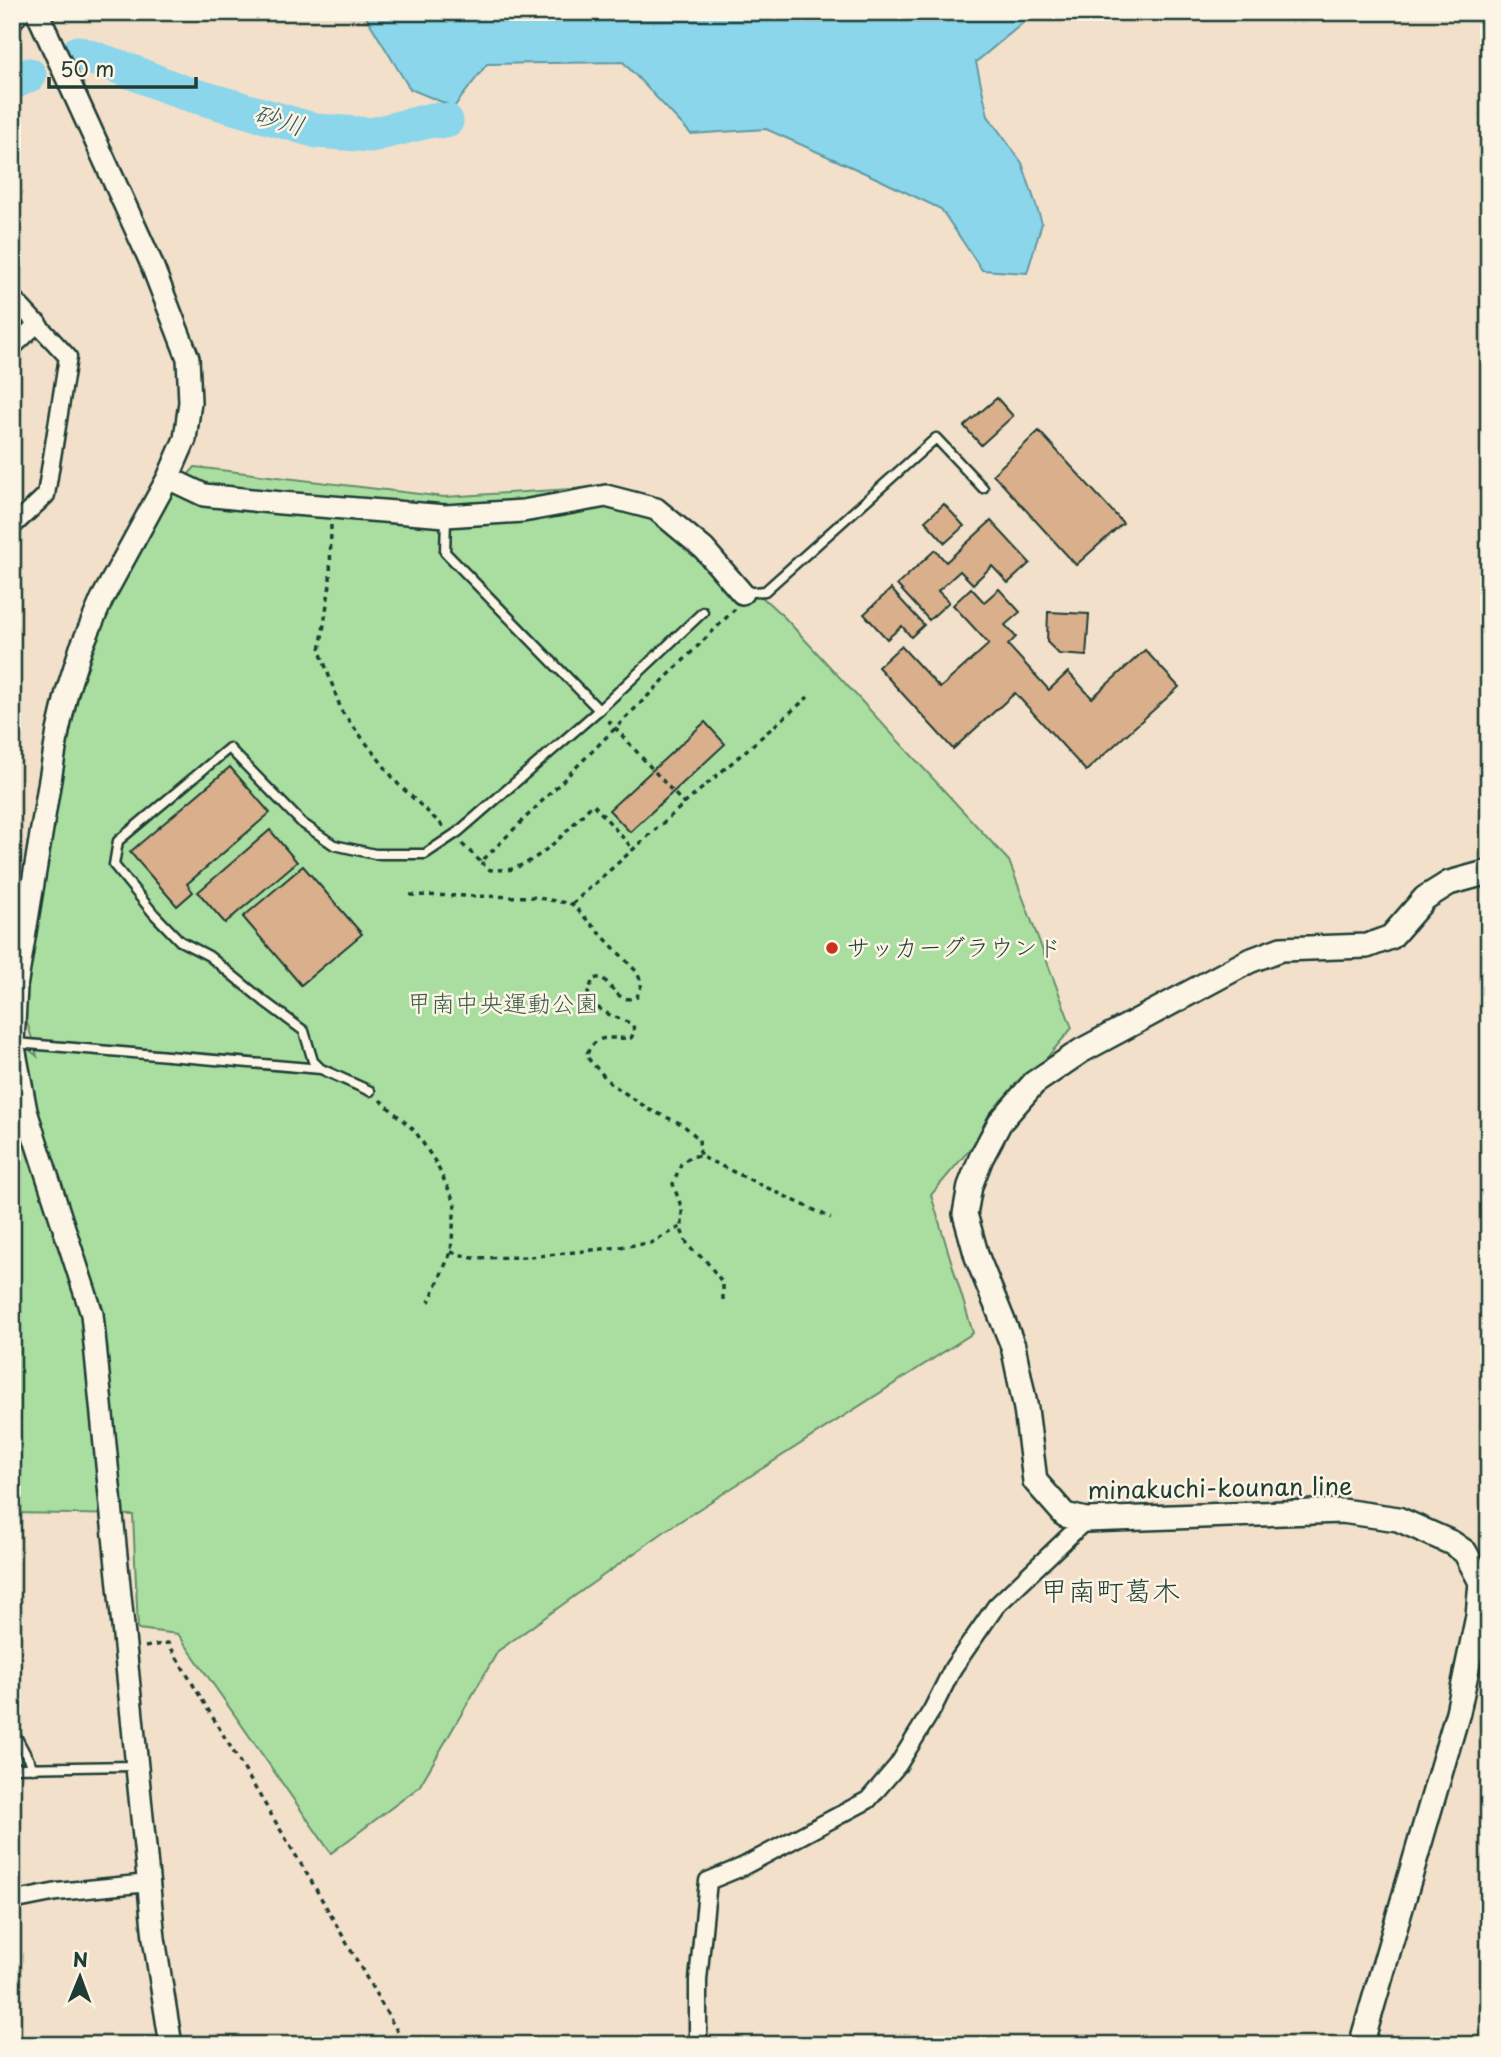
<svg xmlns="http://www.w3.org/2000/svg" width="1501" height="2057" viewBox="0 0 1501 2057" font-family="'Playpen Sans','Klee One',sans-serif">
	<rect width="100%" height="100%" fill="#f2e0ca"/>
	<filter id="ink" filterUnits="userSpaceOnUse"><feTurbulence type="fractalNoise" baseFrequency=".0143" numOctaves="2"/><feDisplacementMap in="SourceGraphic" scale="14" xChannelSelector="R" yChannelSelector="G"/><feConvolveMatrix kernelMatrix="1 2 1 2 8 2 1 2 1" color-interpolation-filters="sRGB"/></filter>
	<g filter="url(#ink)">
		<path fill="#a9dea0" stroke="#648e6a" stroke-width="2" d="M195 467 444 497 587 488 655 500 784 617 1009 861 1072 1028 931 1195 973 1333 668 1529 498 1651 419 1787 331 1853 178 1634 138 1629 133 1515 12 1513V1035L37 1056 24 1012 47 857 76 700 113 597 164 502Z"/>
		<path fill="#8bd6eb" stroke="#6099a2" stroke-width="2" d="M363 12H1036L976 62 988 116 1022 163 1042 223 1027 273 982 270 941 209 874 177 766 129 691 134 623 62 487 64 454 107 410 89Z"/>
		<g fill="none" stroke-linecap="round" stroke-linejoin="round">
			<path stroke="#8bd6eb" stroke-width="35" d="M78 53 122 68 182 92 317 131 371 135 432 120 446 121
				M12 83 29 75"/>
		</g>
		<path fill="#daaf8b" stroke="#1f3d34" stroke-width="2" d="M997 398 1013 416 981 445 964 426Z
			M1039 431 1123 523 1076 565 993 474Z
			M944 504 964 526 945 543 925 521Z
			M991 521 1030 563 1008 583 992 566 973 584 960 571 938 591 949 602 929 620 897 585 935 550 946 562Z
			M971 588 984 602 999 589 1020 612 1005 625 1016 637 1008 645 1049 690 1068 672 1092 698 1145 650 1179 687 1086 771 1015 693 953 749 878 667 901 646 940 688 989 644 953 605Z
			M891 589 924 625 911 637 902 626 887 639 864 614Z
			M1048 612 1089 614 1086 656 1059 654 1047 642Z
			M705 722 725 744 630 832 609 810Z
			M230 767 270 813 187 884 193 892 177 906 130 852Z
			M270 830 297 862 225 923 198 892Z
			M303 866 362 934 301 985 243 917Z"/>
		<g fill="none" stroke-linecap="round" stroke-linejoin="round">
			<g stroke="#1f3d34" stroke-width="13">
				<path id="service" d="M446 519 445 552 599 710
					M742 593 765 591 936 438 983 488
					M16 1043 321 1069 370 1091
					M321 1069 313 1061 304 1031 265 1002 209 956 180 941 154 914 114 865 118 841 229 748 302 823 334 845 375 854H425L458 832 599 710 703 612
					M12 1738H17L33 1768
					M12 1768 134 1766"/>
			</g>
			<g stroke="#1f3d34" stroke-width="21">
				<path id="minor" d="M12 23 22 12
					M12 297 68 357 46 495 12 527
					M12 348 38 323
					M12 1901 57 1892 149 1883
					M698 2045V1980L708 1881 742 1867 868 1800 898 1765 932 1710 953 1668 996 1606 1086 1520"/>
			</g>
			<g stroke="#1f3d34" stroke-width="26">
				<path id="tertiary" d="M37 12 150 260 188 358 190 402 185 439 168 478 102 599 81 648 67 692 58 731 16 987 13 1042 26 1111 92 1314 154 1938 171 2045
					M168 478 204 495 281 503 446 516 523 511 606 496 656 509 704 549 742 593"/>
			</g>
			<g stroke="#1f3d34" stroke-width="28">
				<path id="secondary" d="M1361 2045 1458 1712 1478 1616 1481 1582 1465 1552 1452 1543 1398 1519 1342 1511 1086 1520 1065 1515 1035 1481 1026 1409 1013 1346 977 1257 965 1214 970 1186 981 1158 1000 1122 1034 1083 1081 1051 1249 961 1281 949 1367 946 1391 937 1425 898 1449 883 1489 872"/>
			</g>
			<path stroke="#1f3d34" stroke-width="3.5" stroke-dasharray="5 5" stroke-linecap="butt" d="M331 525 330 584 320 651 342 712 398 784 444 827
				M608 720 684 804
				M462 844 481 862 735 609
				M481 862 490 870C497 869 506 871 512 869 545 858 570 827 593 804L633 849
				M410 895 533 897 572 904 636 971 642 983 637 997C620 1004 613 989 602 977L593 979 588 993 592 1004 608 1014 632 1024 635 1031 631 1038C608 1040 597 1031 586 1056L610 1083 650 1110 682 1124 699 1139 700 1156
				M572 904 684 804 808 697
				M380 1100 415 1131 436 1163 455 1203 451 1252 429 1302
				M451 1252 473 1258 530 1257 611 1248 651 1243 682 1226
				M723 1300V1283L706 1261 689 1247 687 1243 682 1232V1209L673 1184 681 1164 691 1156H700L831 1218
				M145 1647 168 1643 313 1884 405 2045"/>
			<use href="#service" stroke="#fcf5e5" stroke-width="8"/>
			<use href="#minor" stroke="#fcf5e5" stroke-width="16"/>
			<use href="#tertiary" stroke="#fcf5e5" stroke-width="21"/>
			<use href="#secondary" stroke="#fcf5e5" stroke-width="23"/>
		</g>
	</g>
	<circle fill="#c8321e" stroke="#fcf5e5" stroke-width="2.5" cx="832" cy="948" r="7"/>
	<g text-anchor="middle" stroke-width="5" stroke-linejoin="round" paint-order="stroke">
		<g font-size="24" fill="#1f3d34" stroke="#fcf5e5" text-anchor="start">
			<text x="846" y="956">サッカーグラウンド</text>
		</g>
		<g font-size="24" fill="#3b5d4a" stroke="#fcf5e5">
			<text x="503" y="1012">甲南中央運動公園</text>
		</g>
		<g font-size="24" fill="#1f3d34" stroke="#fcf5e5">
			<text transform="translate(1220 1489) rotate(-1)" y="8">minakuchi-kounan line</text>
		</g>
		<g font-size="26" font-style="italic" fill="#355c59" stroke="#fcf5e5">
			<text transform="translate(279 120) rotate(16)" y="9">砂川</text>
		</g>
		<g font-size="28" fill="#1f3d34" stroke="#fcf5e5">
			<text x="1110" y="1601">甲南町葛木</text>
		</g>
	</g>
	<rect width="1501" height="2057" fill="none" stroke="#fcf5e5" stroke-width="42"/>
	<rect x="21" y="21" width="1459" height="2015" fill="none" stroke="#1f3d34" stroke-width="2.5" filter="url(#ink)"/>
	<g transform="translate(80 1977) rotate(1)" stroke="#fcf5e5" stroke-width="5" paint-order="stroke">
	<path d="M0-5L12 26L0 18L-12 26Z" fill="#1f3d34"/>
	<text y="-10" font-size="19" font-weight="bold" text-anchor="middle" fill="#1f3d34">N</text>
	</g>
	<path d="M49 77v10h147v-10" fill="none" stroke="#1f3d34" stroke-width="3.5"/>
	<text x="60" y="77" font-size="21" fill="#1f3d34" stroke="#fcf5e5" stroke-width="5" paint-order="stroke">50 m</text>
</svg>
